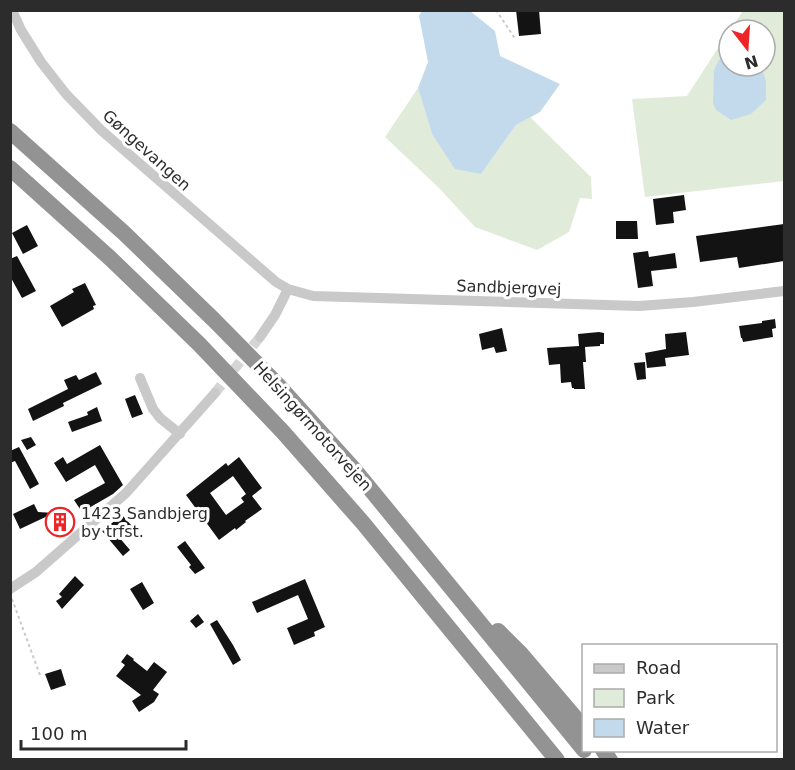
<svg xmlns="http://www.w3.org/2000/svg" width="795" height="770" viewBox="0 0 795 770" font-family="'DejaVu Sans',sans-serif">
	<rect width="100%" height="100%" fill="#fff"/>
	<path fill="#e1ebd9" d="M743 11H784V181L645 197 632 99 687 96 729 31V66H765V30H730Z
		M418 88 432 134 481 174 516 125 530 117 591 177 592 199 580 198 569 232 537 250 475 227 439 188 385 137Z"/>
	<path fill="#c3daec" d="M422 11H470L495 31 500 56 560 84 540 112 516 125 481 174 455 169 432 134 418 88 428 62 419 16Z
		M729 51V66H761L766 81V100L751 114 731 120 716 110 713 103 714 70 719 60Z"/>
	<path fill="#131313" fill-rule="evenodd" d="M516 10H539L541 34 519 36Z
		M684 195 686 210 673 212 674 223 656 225 653 199Z
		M616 221H637L638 239H616Z
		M784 224V261L739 268 737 257 700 262 696 236Z
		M27 225 38 246 23 254 12 233Z
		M648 251 649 257 675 253 677 268 651 271 653 286 638 288 633 253Z
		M17 256 36 291 22 298 10 276V259Z
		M85 283 96 305 93 306 94 309 62 327 50 306 74 292 72 289Z
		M775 319 776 328 772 329 773 337 743 342 742 338H741L739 326 762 323V321Z
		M502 328 507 351 496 353 494 347 482 350 479 334Z
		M599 332 604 333V344H600V346L585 347 586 362H583L585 389H574V388H572L571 382 561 383 560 364 549 365 547 348 579 346 578 334Z
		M686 332 689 355 665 358 666 366 647 368 645 353 666 349 665 334Z
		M645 362 646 379 637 380 634 363Z
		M96 372 102 384 63 403 64 406 33 421 28 409 68 389 64 380 76 375 79 380Z
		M135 395 143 414 132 418 125 399Z
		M97 407 102 421 72 432 68 422 88 415 87 412Z
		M31 437 36 445 27 450 21 440Z
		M100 445 123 485 113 494 82 512 74 500 105 483 104 481 95 465 66 482 54 463 63 457 67 464Z
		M19 447 39 484 30 489 15 461 10 463V451Z
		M239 457 262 488 252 496 262 509 245 521 246 522 236 530 235 528 219 540 186 495 226 463 228 466ZM233 476 246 494 241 498 244 502 226 515 210 493Z
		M34 504 38 512 54 513 20 529 13 514Z
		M122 515 131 525 118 536 130 550 123 556 102 531Z
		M185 541 205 568 195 574 189 567 191 565 177 547Z
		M75 576 84 585 62 609 56 601 62 597 59 594Z
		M305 579 325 627 314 632 315 636 294 645 287 628 308 619 298 595 257 613 252 602Z
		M142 582 154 603 143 610 130 589Z
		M198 614 204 622 196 628 190 621Z
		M217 620 233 645 241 660 233 665 210 624Z
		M127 654 134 659 133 660 147 671 154 662 167 672 153 690 159 694 154 702 139 712 132 701 141 695 116 676 125 665 121 662Z
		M61 669 66 685 51 690 45 674Z"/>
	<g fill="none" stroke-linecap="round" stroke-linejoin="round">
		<path stroke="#d5d5d5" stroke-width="10" stroke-dasharray="10 5" stroke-linecap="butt" d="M215 393 260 337"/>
		<path stroke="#c9c9c9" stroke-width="2" stroke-dasharray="3 3" stroke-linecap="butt" d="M496 10 516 40
			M12 599 40 675"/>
		<path stroke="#c9c9c9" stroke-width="10" d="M12 10 21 30 41 62 66 94 101 130 276 282 288 289 313 296 639 306 693 302 784 291
			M260 337 275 315 288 289
			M140 378 153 409 160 418 180 434
			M10 589 36 572 126 493 215 393"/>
		<path stroke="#939393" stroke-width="16" d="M10 131 124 233 214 320 278 385 353 468 584 750
			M10 168 111 259 199 344 283 432 363 523 557 760
			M498 631 521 654 584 728
			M603 750 610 760"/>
	</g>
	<defs>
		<g id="building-ring" transform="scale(1.5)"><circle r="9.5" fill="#fff" stroke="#ee2426" stroke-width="1.5"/><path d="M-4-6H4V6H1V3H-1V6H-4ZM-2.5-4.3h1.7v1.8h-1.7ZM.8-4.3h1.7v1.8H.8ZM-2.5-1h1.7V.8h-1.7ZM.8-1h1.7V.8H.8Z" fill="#ee2426"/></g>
	</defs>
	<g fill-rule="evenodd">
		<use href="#building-ring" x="60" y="522"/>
	</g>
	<g text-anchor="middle" stroke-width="6" stroke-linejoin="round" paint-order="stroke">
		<g font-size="16" fill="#2c2c2c" stroke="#fff">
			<text transform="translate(147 150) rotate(42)" y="6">Gøngevangen</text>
			<text transform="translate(509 287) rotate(2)" y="6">Sandbjergvej</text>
			<text transform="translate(313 426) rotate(48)" y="6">Helsingørmotorvejen</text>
		</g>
		<g font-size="16" fill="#2c2c2c" stroke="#fff" text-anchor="start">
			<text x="81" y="519">1423 Sandbjerg<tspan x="81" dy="18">by trfst.</tspan></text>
		</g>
	</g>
	<rect width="795" height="770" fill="none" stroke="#2c2c2c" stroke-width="24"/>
	<rect x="582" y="644" width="195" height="108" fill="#ffffff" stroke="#ababab" stroke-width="1.5"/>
	<rect x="594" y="664" width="30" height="9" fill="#c9c9c9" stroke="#ababab" stroke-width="1.5"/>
	<text x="636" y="674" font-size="18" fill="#2c2c2c">Road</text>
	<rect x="594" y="689" width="30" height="18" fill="#e1ebd9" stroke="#ababab" stroke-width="1.5"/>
	<text x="636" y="704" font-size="18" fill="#2c2c2c">Park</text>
	<rect x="594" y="719" width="30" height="18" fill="#c3daec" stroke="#ababab" stroke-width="1.5"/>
	<text x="636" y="734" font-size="18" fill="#2c2c2c">Water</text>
	<g transform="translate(747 48) rotate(163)"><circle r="28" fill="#ffffff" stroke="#ababab" stroke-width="1.5"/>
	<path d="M0-4.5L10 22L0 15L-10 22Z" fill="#ee2426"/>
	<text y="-9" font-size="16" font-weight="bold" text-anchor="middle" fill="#2c2c2c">N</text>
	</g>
	<path d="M21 740v9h165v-9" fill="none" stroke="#2c2c2c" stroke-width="3"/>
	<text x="30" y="740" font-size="18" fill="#2c2c2c" stroke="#ffffff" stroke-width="4.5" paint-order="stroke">100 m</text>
</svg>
